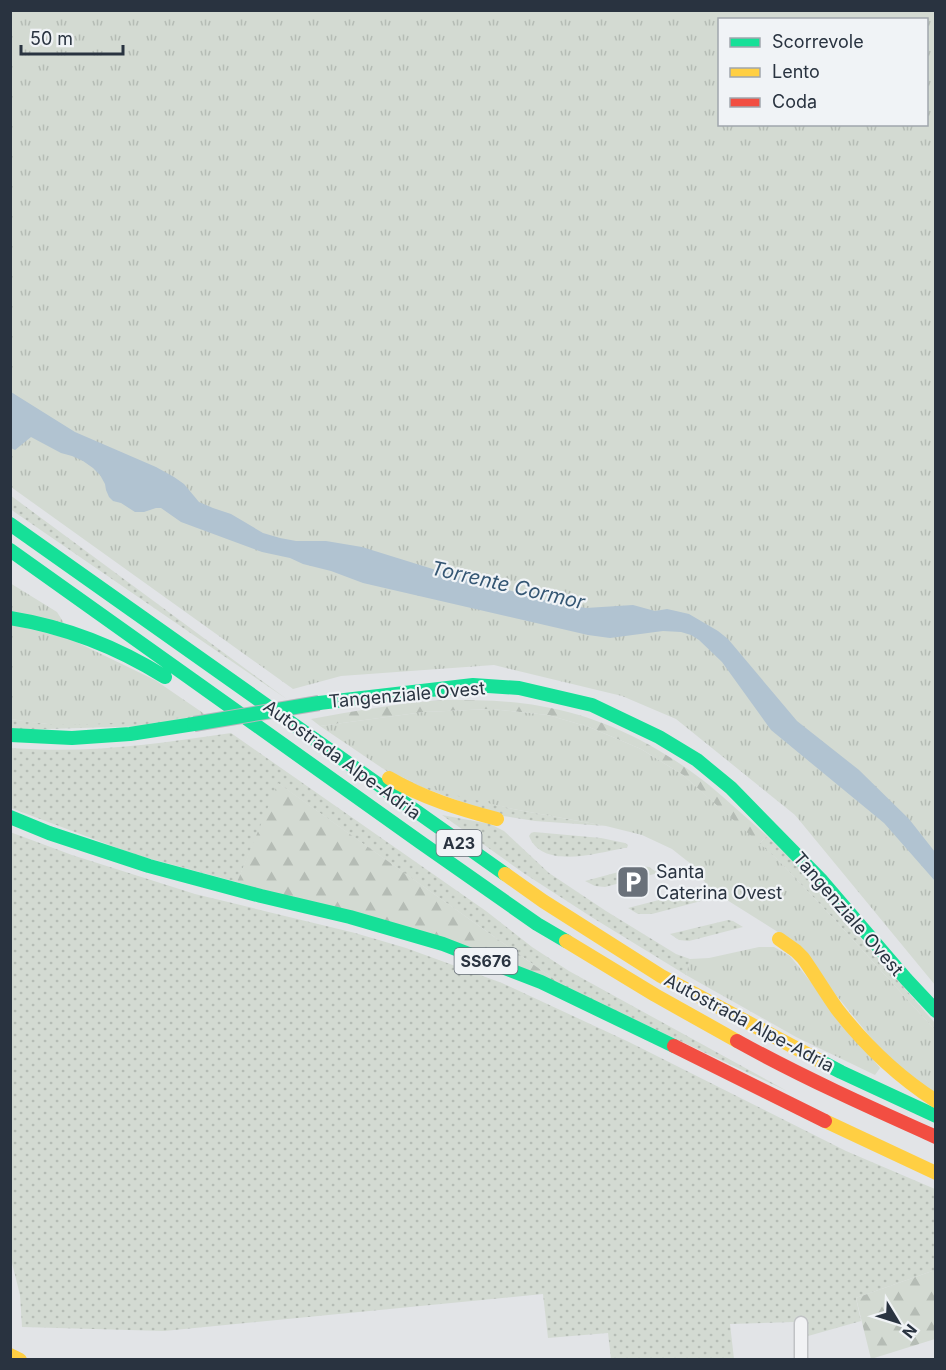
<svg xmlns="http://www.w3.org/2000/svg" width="946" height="1370" viewBox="0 0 946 1370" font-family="Inter,sans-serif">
	<defs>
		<pattern id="grass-dots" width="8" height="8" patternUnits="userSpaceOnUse" patternTransform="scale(1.5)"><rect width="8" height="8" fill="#d3dad2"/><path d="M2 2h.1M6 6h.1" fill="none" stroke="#b5bcb5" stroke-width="1.8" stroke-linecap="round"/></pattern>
		<pattern id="forest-firs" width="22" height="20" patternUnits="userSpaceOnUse" patternTransform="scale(1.5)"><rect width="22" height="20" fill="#d3dad2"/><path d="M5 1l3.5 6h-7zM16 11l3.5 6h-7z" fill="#b5bcb5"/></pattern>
		<pattern id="park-tufts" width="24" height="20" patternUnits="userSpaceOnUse" patternTransform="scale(1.5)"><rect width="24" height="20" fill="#d3dad2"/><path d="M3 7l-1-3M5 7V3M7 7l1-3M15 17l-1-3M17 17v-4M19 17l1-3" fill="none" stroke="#b5bcb5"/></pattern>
	</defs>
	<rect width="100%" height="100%" fill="#e2e4e7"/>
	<path fill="url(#grass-dots)" d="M10 495 288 700 13 511 11 509Z
		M206 715 150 726 11 730 10 719 47 724 83 723Z
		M231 733 486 911 532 947 569 971 787 1091 565 987 279 784 237 882 136 855 11 808V748C88 754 155 744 231 733Z
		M382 768 413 782 513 809 606 826 535 821 497 815 397 778Z
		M442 815 490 824 504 831 549 873 606 911 676 954 690 959 686 975 593 918 525 874Z
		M10 832 72 855 195 894 355 933 406 948 502 983 629 1042 846 1151 935 1189V1270L856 1298 861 1321 794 1340V1322L730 1324 734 1359H611L608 1333 548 1338 543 1294 164 1331 22 1327 20 1295 10 1255Z
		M534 832 601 838 625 843 628 845 627 848H624C597 853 542 870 529 836L531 833Z
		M767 836 790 858 935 1023V1030L834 919 778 860 759 844Z
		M641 866 649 867 658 873 605 887 595 886 585 881Z
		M686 893 692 895 701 901 652 914H638L628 908Z
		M728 920 733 921 743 927 689 941 679 940 670 934Z"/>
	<path fill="url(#forest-firs)" d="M444 700C476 700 508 700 540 706 602 716 660 746 709 785 729 802 748 819 767 836L759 844 683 775 641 749 589 727 548 715 491 709 424 712 320 726 311 719C355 711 399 703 444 700Z
		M278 783 565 987 237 882Z
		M935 1270V1339L871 1359 856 1298Z"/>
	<path fill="url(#park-tufts)" fill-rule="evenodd" d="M11 11H935V985L795 815 676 719 622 696 494 665 341 676 293 689 11 487ZM720 20H926V124H720Z
		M10 583 57 612 64 623 11 614Z
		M10 624 70 639 155 680 206 715C154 720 100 726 48 724 35 723 23 721 11 719Z
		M491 709 548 715 589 727 641 749 683 775 778 860 834 919 935 1030V1094L885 1055 792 941 711 890 691 864 672 849 642 835 606 826 513 809 442 792 413 782 382 768 320 726 424 712Z
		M759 947H774L790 956 880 1068 875 1075 796 1037 686 975 690 959 709 958Z"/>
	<path fill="#b1c3d1" d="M11 392 75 432 156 467 174 477 184 484 199 502 213 508 231 514 263 533 280 538 296 541H326L362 547 436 570 548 601 586 608 633 605 655 611 667 609 676 611 689 614 718 631 728 639 797 721 859 770 909 819 935 852V881L884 823 771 730 722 662 699 640 691 635 681 632 663 631 610 638 588 635 363 583 331 571 303 564 290 558 262 552 181 522 161 508H156L144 512H135L121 503 113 501 109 497 106 490 105 484 100 475 93 468 83 461 72 456 61 453 31 437 15 450 11 448Z"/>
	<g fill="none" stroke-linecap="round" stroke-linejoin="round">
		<g stroke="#c0c2c5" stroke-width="15">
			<path id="street" d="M801 1360V1323"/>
		</g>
		<use href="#street" stroke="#f1f2f4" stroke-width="12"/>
		<path stroke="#16e098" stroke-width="14" d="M10 524 505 874
			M10 550 420 842 537 924 566 941
			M10 618C66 627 117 647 165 677
			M319 703 473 685 519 688 592 705 659 737 697 760 731 788 822 881 906 979 936 1011
			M10 735 72 738 130 734 194 724
			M10 817 49 833 149 866 261 896 350 917 443 944 541 982 674 1046
			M820 1061 841 1072 936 1116"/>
		<path stroke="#ffcf43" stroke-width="14" d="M389 778C423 798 459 809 497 819
			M505 874 543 901 661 976 820 1061
			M779 939 796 951 803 958C815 975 825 992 837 1009 865 1045 897 1076 936 1101
			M566 941 655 995 737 1041
			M825 1121 936 1173
			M10 1355 20 1360"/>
		<path stroke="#f24e42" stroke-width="14" d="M737 1041C802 1077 869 1107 936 1137
			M674 1046 825 1121"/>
		<g stroke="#b4b7bc" stroke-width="16" stroke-linecap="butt">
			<path id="fast-bridge" d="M194 724 319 703"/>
		</g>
		<use href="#fast-bridge" stroke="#16e098" stroke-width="14"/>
	</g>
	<defs>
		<g id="parking-square" transform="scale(1.725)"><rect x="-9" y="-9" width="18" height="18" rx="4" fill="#6a717a" stroke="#f0f3f6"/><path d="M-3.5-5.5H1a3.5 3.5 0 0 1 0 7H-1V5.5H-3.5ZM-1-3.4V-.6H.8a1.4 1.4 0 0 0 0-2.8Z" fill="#fff"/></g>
	</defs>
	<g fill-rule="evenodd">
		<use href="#parking-square" x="633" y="882"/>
	</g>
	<g text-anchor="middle" stroke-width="4.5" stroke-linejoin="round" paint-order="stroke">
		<g fill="#f0f3f6" stroke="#656d77" stroke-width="1.5">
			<rect x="436.5" y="830" width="45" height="26" rx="4.5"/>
			<rect x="454.5" y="948" width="63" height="26" rx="4.5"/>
		</g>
		<g font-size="16" font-weight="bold" fill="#293340">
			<text x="459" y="849">A23</text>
			<text x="486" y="967">SS676</text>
		</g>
		<g font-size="18" fill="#293340" stroke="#f0f3f6">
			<text transform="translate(407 695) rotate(-5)" y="6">Tangenziale Ovest</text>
			<text transform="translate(342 760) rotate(36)" y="6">Autostrada Alpe-Adria</text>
			<text transform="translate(848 914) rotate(49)" y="6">Tangenziale Ovest</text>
			<text transform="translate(749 1023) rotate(28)" y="6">Autostrada Alpe-Adria</text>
		</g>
		<g font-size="18" fill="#293340" stroke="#f0f3f6" text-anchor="start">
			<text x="656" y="878">Santa<tspan x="656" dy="21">Caterina Ovest</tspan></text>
		</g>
		<g font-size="20" font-style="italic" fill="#345673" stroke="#f0f3f6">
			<text transform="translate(508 585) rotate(13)" y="7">Torrente Cormor</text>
		</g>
	</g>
	<rect width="946" height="1370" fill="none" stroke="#293340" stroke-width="24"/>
	<rect x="718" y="18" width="210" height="108" fill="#f0f3f6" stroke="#a0a6ad" stroke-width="1.5"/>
	<rect x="730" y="38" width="30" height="9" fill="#16e098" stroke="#a0a6ad" stroke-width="1.5"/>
	<text x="772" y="48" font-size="18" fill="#293340">Scorrevole</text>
	<rect x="730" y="68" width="30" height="9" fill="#ffcf43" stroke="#a0a6ad" stroke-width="1.5"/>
	<text x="772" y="78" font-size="18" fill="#293340">Lento</text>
	<rect x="730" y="98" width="30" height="9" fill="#f24e42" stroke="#a0a6ad" stroke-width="1.5"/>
	<text x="772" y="108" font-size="18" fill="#293340">Coda</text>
	<g transform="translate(898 1322) rotate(128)" stroke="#f0f3f6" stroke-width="4.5" paint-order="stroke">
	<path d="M0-4.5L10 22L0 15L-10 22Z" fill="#293340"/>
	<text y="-9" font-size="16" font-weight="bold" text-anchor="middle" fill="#293340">N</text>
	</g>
	<path d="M21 45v9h102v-9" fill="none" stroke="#293340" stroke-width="3"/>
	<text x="30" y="45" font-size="18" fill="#293340" stroke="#f0f3f6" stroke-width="4.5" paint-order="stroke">50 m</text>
</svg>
